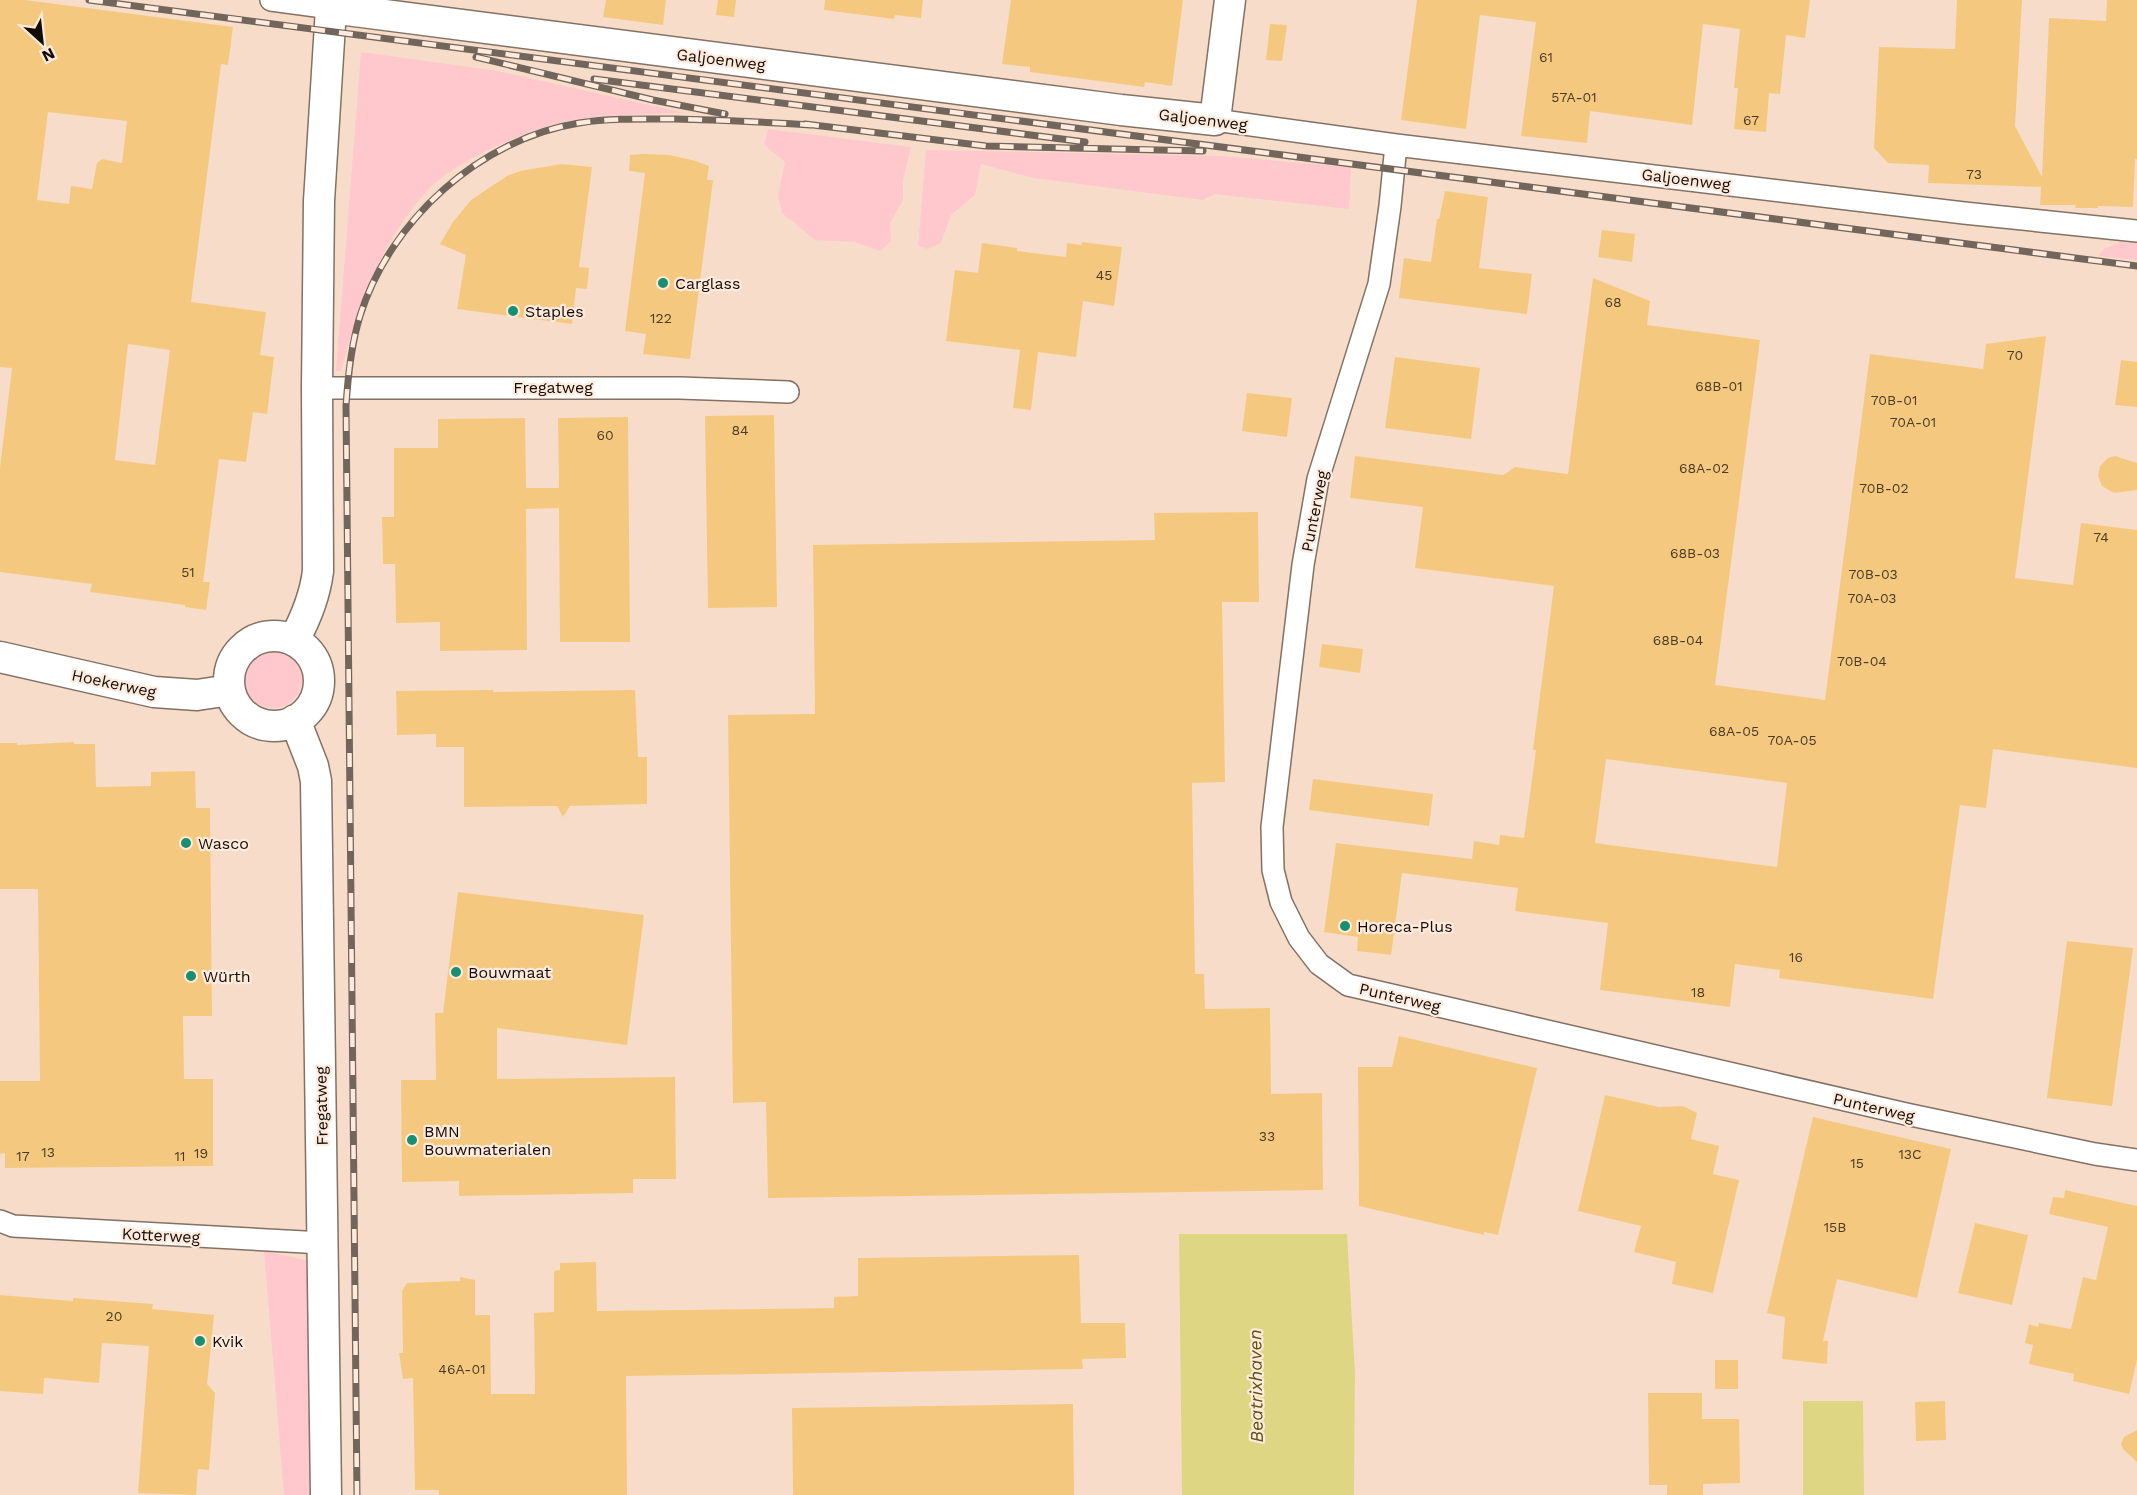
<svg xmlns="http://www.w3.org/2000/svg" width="2137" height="1495" viewBox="0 0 2137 1495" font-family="'Work Sans',sans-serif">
	<rect width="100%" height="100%" fill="#ffeadc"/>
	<path fill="#f7ddc9" d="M0 0H2137V1495H0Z"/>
	<path fill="#fec8cd" d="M361 52 498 71 685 113C645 115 602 113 563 122 526 131 455 161 429 189 382 239 358 306 341 371H336Z
		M768 129 911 147 903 180V200L890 223 891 241 880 251 855 242 815 240 782 213 778 195 785 162 764 145Z
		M926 150 1221 156 1351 167 1349 209 1215 194 1203 200 1033 178 981 164 975 195 951 215 941 243 928 249 918 246Z
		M2120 242 2137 243V260L2099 256 2104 249Z
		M244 679a29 29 0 1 1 58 0a29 29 0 1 1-58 0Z
		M264 1251 314 1262 316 1495H284Z"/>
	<path fill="#dfd683" d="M1179 1234H1347L1355 1373 1354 1495H1182Z
		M1803 1401H1863L1864 1495H1803Z"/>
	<path fill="#f4c97f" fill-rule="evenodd" d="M0 0H25L233 27 228 65 221 64 191 302 266 312 260 355 274 357 267 414 253 412 246 462 219 459 203 582H210L206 610 185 607V605L90 592 92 584 0 572V468L12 368 0 367ZM48 112 127 121 122 163 102 159 97 163 92 189 71 186 69 204 37 200ZM128 344 170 350 155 465 115 460Z
		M606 0H666L663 25 603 17Z
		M718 0H736L734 17 716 15Z
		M825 0H923L921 18 895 15 894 19 824 10Z
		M1011 0H1183L1172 86 1145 82 1144 87 1030 72V67L1002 64Z
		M1417 0H1810L1805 38 1786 35 1780 94 1769 93 1766 132 1734 129 1738 88H1734L1740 29 1703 24 1692 125 1590 111 1587 143 1521 136 1536 22 1480 15 1466 129 1401 120Z
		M1957 0H2022L2015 126 2042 177 2049 18 2106 21 2107 0H2137V159H2135L2133 207 2098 206V208H2075L2076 205H2040L2041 187 1928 183 1929 165 1888 163 1874 148 1879 47 1955 49Z
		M1270 24 1287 25 1282 61 1266 60Z
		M643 154 670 155 696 161 709 166 707 180H713L690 359 643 354 646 334 625 331 645 173 629 171 630 155Z
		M562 164 592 167 579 267 589 268 587 289 576 288 572 324 457 309 466 255 440 244 453 222 471 200 507 176 520 171Z
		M1445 191 1488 197 1479 268 1532 274 1527 314 1399 298 1404 258 1431 262 1437 219H1439Z
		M1602 230 1635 234 1632 262 1598 257Z
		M1082 242 1122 247 1114 306 1083 301 1076 357 1038 352 1031 410 1013 408 1020 350 946 341 955 270 978 273 982 243 1017 248V251L1066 257 1067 243 1081 245Z
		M1593 278 1650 301 1647 325 1760 340 1715 685 1768 692 1825 700 1870 354 1983 369 1986 344 2046 336 2015 578 2073 585 2081 523 2137 530V768L1993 749 1986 808 1960 805 1933 999 1779 978 1780 970 1735 964 1730 1007 1600 990 1608 923 1515 911 1518 888 1402 873 1391 955 1357 951 1358 937 1324 932 1336 843 1472 859 1474 841 1499 845 1500 835 1524 838 1536 750H1533L1554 586 1415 568 1423 507 1350 498 1355 456 1503 475 1515 467 1568 474ZM1606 759 1787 783 1777 867 1595 843Z
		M1395 357 1480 368 1471 439 1385 428Z
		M2121 360 2137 362V407L2115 405Z
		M1247 393 1292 398 1287 437 1242 431Z
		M774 415 777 607 708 608 705 416Z
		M628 417 630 642H560L559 508 526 509 527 650 440 651V622L396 623 395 564H383L382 517H394V448H438V419L525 418 526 488H559L558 418Z
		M2115 456 2137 463V490L2114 493 2102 486 2098 476 2100 466 2108 458Z
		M1258 512 1259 602H1222L1225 782 1192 783 1195 974H1204L1205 1009 1270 1008 1271 1094 1322 1093 1323 1190 768 1198 766 1102 733 1103 728 715 815 714 813 545 1155 540 1154 513Z
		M1322 644 1363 649 1360 673 1319 667Z
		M493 690V692L635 690 638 757H647V804L570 806 563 817 557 806 464 807V747H436V734L397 735 396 691Z
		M74 742V744H95L96 787 151 786V772L195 771 196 808H210L212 1016H183L184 1079H213V1166L5 1168V1153L0 1154V1081H40L38 889H0V743H17V745Z
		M1313 779 1433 794 1429 826 1309 810Z
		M458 892 644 915 627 1045 497 1028V1079L675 1077 676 1179H633V1193L459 1196V1181L402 1182 401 1080H436L435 1013H443Z
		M2067 941 2133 948 2112 1106 2047 1098Z
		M1399 1036 1537 1068 1498 1235 1484 1232V1235L1359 1206 1358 1067H1392Z
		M1605 1095 1659 1107 1683 1106 1697 1113 1691 1139 1719 1146 1713 1174 1739 1180 1713 1293 1672 1284 1676 1262 1634 1252 1641 1226 1578 1211Z
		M1813 1117 1951 1149 1917 1298 1837 1279 1823 1341H1828L1827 1364 1782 1359 1785 1317 1767 1313Z
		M2065 1190 2137 1206V1360L2129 1394 2073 1381 2074 1374 2029 1364 2033 1345 2025 1343 2029 1324 2038 1327 2039 1323 2071 1329 2083 1277 2096 1280 2108 1227 2049 1214 2053 1197 2064 1198Z
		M1975 1223 2028 1235 2012 1305 1958 1293Z
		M1079 1255 1081 1323H1125L1126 1358 1082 1359 1083 1369 626 1376 627 1495H439V1490H415L413 1378 403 1379 399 1353H403L402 1291 407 1283 460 1281V1277L475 1280V1315H490L491 1394H535L534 1313 554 1312V1271L560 1270V1263L596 1262 597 1311 834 1308V1297L858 1296V1258Z
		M0 1295 73 1301V1298L153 1304 152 1309 214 1315 207 1384 215 1393 209 1470 198 1469 196 1495 138 1493 149 1346 102 1343 99 1383 44 1378 43 1394 0 1391Z
		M1715 1360H1738V1389H1715Z
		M1648 1393H1702V1419H1739L1740 1483 1703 1484V1495H1667V1485H1649Z
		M1945 1401 1946 1440 1916 1441 1915 1402Z
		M1073 1404 1074 1495H793L792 1408Z
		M2137 1430V1462L2123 1449 2121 1444 2124 1437Z"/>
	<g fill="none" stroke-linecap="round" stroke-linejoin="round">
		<g stroke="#827164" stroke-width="24">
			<path id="street" d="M271 0 331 8
				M1215 120 1396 145 1964 213 2137 231
				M1396 145 1390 206 1379 284 1318 479 1303 565 1272 827 1273 870 1281 902 1299 938 1319 964 1348 985 1906 1114 2095 1154 2137 1160
				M317 388H680L788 392
				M0 1221 13 1226 323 1243"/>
		</g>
		<g stroke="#827164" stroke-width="33">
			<path id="secondary" d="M229 681a45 45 0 1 1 90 0a45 45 0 1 1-90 0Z
				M294 640C306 618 315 596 318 571L317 388 319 201 331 8 1121 110 1215 120 1230 0
				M0 657 154 692 197 695 230 690
				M295 720 313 766 316 781 326 1495"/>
		</g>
		<use href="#street" stroke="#fff" stroke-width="21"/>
		<use href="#secondary" stroke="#fff" stroke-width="30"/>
		<g stroke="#71655c" stroke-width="7">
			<path id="rail" d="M89 0 2137 266
				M476 57 653 100 725 114
				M594 79 1085 142
				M805 124 986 146 1203 151
				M357 1495 346 406C348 375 351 345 360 316 390 220 480 139 579 123 611 118 643 119 675 119 720 120 766 122 811 125"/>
		</g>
		<use href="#rail" stroke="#ffeadc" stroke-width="4.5" stroke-dasharray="14" stroke-linecap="butt"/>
	</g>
	<g fill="#198f72" stroke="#ffeadc" stroke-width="2">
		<circle cx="663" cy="283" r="6"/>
		<circle cx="513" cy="311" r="6"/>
		<circle cx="186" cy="843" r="6"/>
		<circle cx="1345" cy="926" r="6"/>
		<circle cx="456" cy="972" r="6"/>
		<circle cx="191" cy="976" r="6"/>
		<circle cx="412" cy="1140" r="6"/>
		<circle cx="200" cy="1341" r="6"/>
	</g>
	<g text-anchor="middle" stroke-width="4.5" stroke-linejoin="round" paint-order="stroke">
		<g font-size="14" fill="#4b3b25">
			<text x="1546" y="62">61</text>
			<text x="1574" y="102">57A-01</text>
			<text x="1751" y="125">67</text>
			<text x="1974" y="179">73</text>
			<text x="1104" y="280">45</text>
			<text x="1613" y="307">68</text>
			<text x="661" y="323">122</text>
			<text x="2015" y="360">70</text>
			<text x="1719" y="391">68B-01</text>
			<text x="1894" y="405">70B-01</text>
			<text x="1913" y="427">70A-01</text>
			<text x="740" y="435">84</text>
			<text x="605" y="440">60</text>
			<text x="1704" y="473">68A-02</text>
			<text x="1884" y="493">70B-02</text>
			<text x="2101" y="542">74</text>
			<text x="1695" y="558">68B-03</text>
			<text x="188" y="577">51</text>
			<text x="1873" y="579">70B-03</text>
			<text x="1872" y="603">70A-03</text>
			<text x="1678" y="645">68B-04</text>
			<text x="1862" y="666">70B-04</text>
			<text x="1734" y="736">68A-05</text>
			<text x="1792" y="745">70A-05</text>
			<text x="1796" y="962">16</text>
			<text x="1698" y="997">18</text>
			<text x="1267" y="1141">33</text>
			<text x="48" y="1157">13</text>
			<text x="201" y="1158">19</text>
			<text x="1910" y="1159">13C</text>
			<text x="23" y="1161">17</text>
			<text x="180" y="1161">11</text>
			<text x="1857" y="1168">15</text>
			<text x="1835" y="1232">15B</text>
			<text x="114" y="1321">20</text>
			<text x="462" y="1374">46A-01</text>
		</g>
		<g font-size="16" fill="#130c07" stroke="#ffeadc">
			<text transform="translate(721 59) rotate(7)" y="6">Galjoenweg</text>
			<text transform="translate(1203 119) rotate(7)" y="6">Galjoenweg</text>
			<text transform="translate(1686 179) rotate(7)" y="6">Galjoenweg</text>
			<text x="553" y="393">Fregatweg</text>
			<text transform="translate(1314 511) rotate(-79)" y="6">Punterweg</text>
			<text transform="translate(114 683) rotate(12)" y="6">Hoekerweg</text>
			<text transform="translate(1400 997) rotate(13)" y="6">Punterweg</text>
			<text transform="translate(321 1106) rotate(-91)" y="6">Fregatweg</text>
			<text transform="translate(1874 1107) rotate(13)" y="6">Punterweg</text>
			<text transform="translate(161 1235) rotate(3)" y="6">Kotterweg</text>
		</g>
		<g font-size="16" fill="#130c07" stroke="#ffeadc" text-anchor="start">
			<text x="675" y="289">Carglass</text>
			<text x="525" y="317">Staples</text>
			<text x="198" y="849">Wasco</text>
			<text x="1357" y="932">Horeca-Plus</text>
			<text x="468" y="978">Bouwmaat</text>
			<text x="203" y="982">Würth</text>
			<text x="424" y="1137">BMN<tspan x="424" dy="18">Bouwmaterialen</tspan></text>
			<text x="212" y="1347">Kvik</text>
		</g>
		<g font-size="18" font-style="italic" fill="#5a5315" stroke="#ffeadc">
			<text transform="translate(1256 1386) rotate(-91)" y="6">Beatrixhaven</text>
		</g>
	</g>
	<g transform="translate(42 42) rotate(153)" stroke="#ffeadc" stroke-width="4.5" paint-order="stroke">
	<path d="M0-4.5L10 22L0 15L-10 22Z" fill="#130c07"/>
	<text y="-9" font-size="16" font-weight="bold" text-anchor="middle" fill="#130c07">N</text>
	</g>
</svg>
